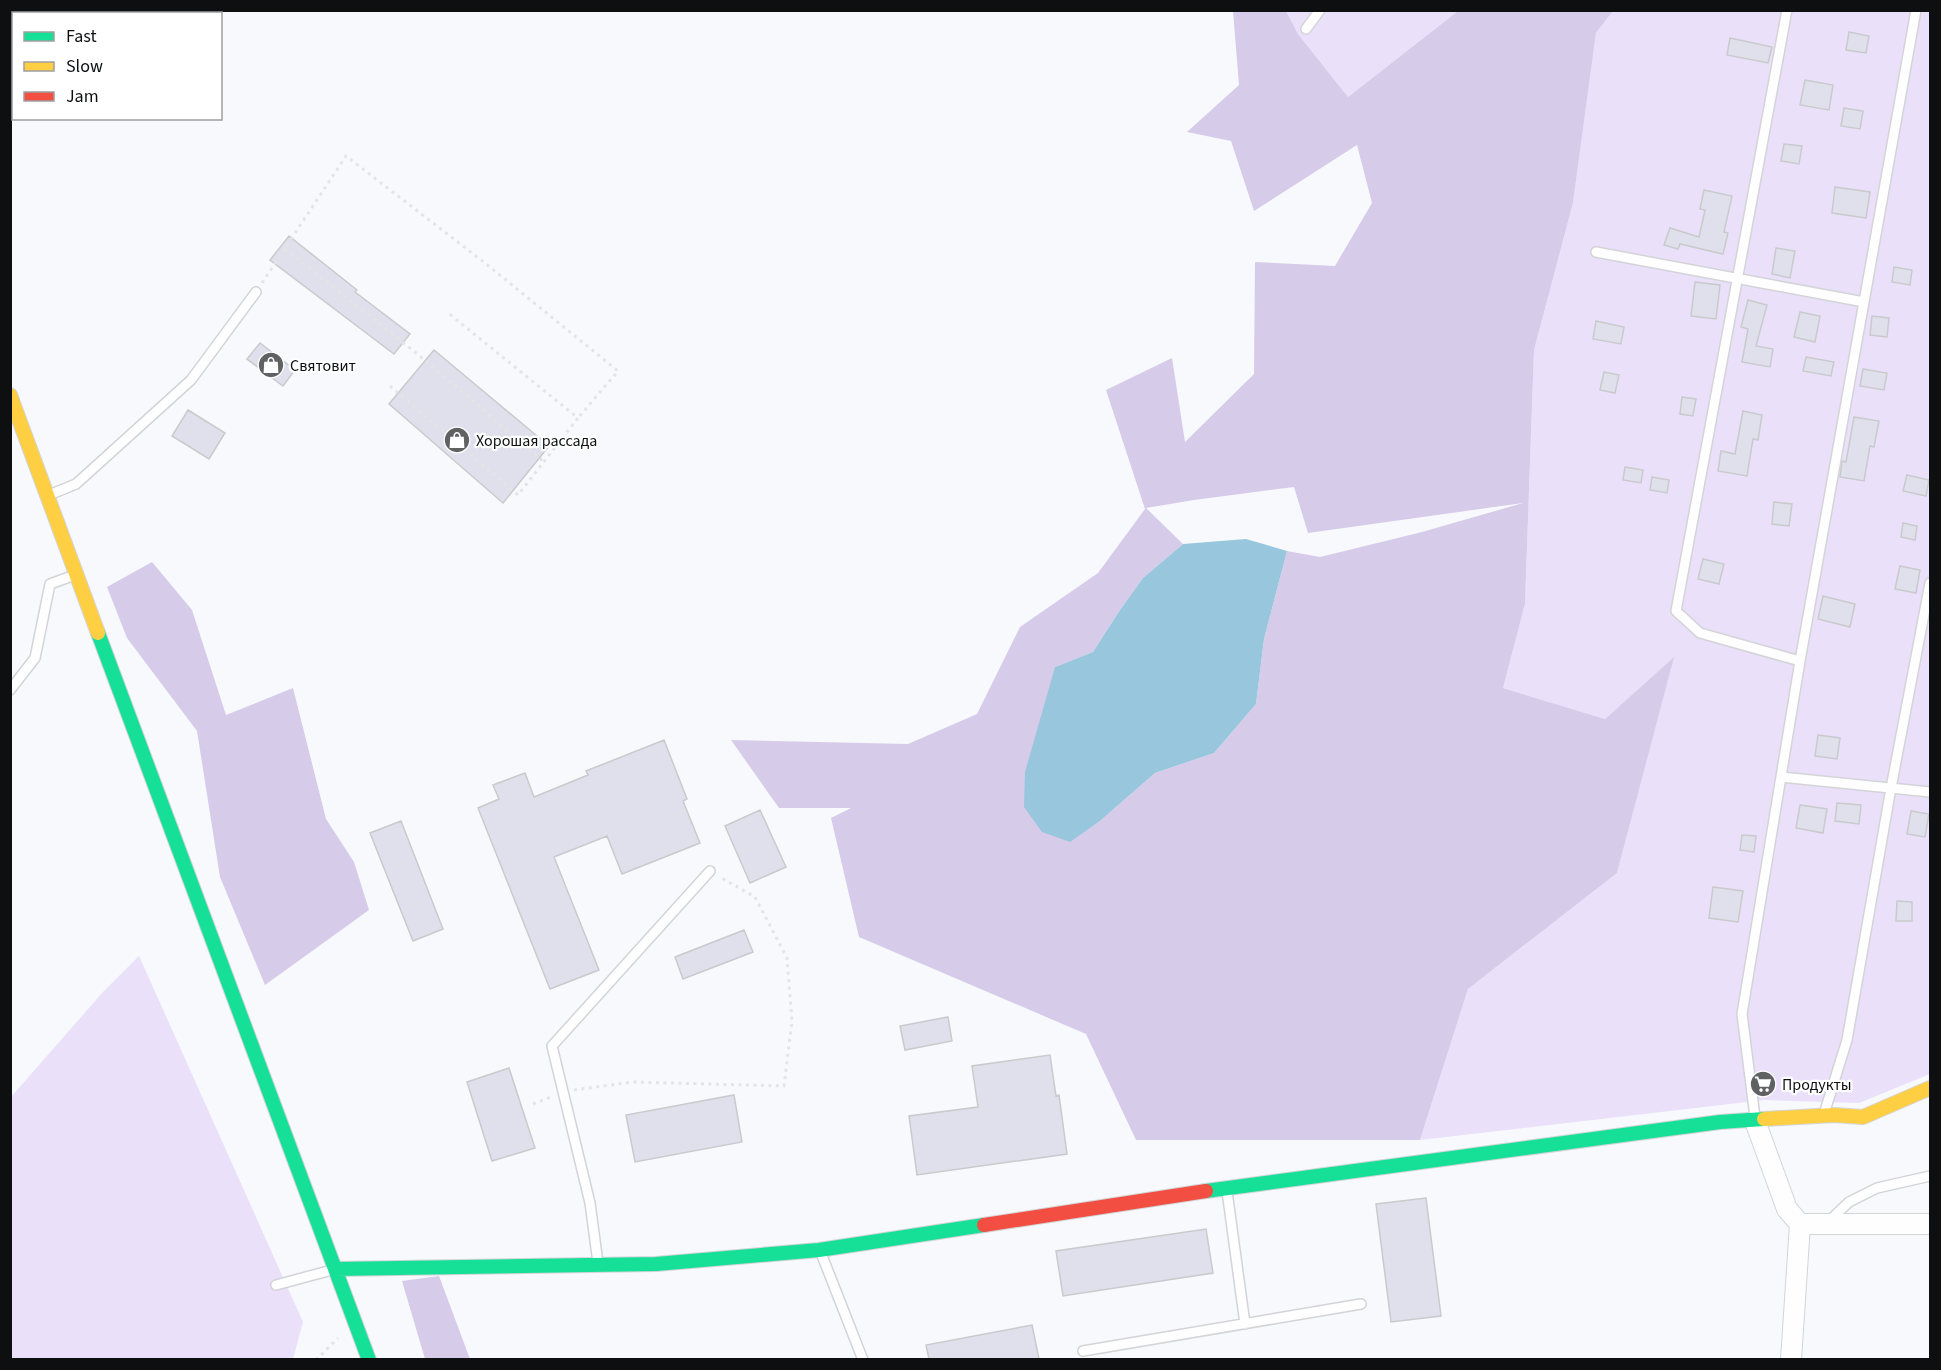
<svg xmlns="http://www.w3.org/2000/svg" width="1941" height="1370" viewBox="0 0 1941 1370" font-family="'Source Sans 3',sans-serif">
	<rect width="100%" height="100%" fill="#f7f9fc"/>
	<path fill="#eae0fa" d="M1286 11H1458L1348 97 1298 34Z
		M1613 11H1930V1074L1859 1103 1764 1100 1420 1140 1468 989 1617 873 1673 658 1605 719 1503 688 1525 604 1534 350 1573 203 1596 33Z
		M139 956 303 1322 293 1359 11 1360V1097L103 992Z"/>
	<path fill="#d7cbea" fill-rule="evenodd" d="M1233 11H1286L1298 34 1348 97 1458 11H1613L1596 33 1573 203 1534 350 1525 604 1503 688 1605 719 1674 657 1617 873 1468 989 1420 1140H1136L1086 1034 859 937 831 818 851 808H779L731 740 908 744 977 714 1020 627 1098 573 1145 509 1106 390 1172 358 1185 442 1254 374 1255 262 1335 266 1372 203 1357 145 1254 211 1231 141 1187 132 1239 85ZM1294 487 1308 533 1523 503 1422 532 1320 557 1287 551 1264 639 1256 704 1214 753 1155 773 1100 821 1070 841 1055 667 1093 652 1120 610 1143 578 1183 544 1146 508 1194 500Z
		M152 562 192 610 226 715 293 688 326 819 354 862 369 910 265 985 220 877 197 731 127 638 107 587Z
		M439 1276 470 1359H425L402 1281Z"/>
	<path fill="#98c6dc" d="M1246 539 1287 551 1264 639 1256 704 1214 753 1155 773 1100 821 1070 842 1042 832 1024 807 1025 772 1055 667 1093 652 1120 610 1143 578 1183 544Z"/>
	<path fill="#dfe0ec" stroke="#c9cacc" stroke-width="1.5" d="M1849 32 1869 36 1866 53 1846 50Z
		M1730 38 1772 47 1768 63 1727 55Z
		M1805 80 1833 85 1829 110 1800 105Z
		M1844 108 1863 111 1860 129 1841 126Z
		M1784 144 1802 146 1799 164 1781 161Z
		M1835 187 1870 192 1866 218 1832 213Z
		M1704 190 1732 196 1724 232 1728 233 1723 254 1680 244 1678 249 1664 245 1670 228 1699 237 1705 210 1700 209Z
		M289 236 357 290 355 292 410 334 394 354 270 260Z
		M1776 248 1795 251 1790 278 1772 274Z
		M1894 267 1912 270 1910 285 1892 282Z
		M1695 282 1720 285 1716 319 1691 316Z
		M1748 300 1767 305 1756 346 1773 349 1770 367 1742 362 1748 329 1741 327Z
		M1800 312 1820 316 1815 342 1794 337Z
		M1872 316 1889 318 1887 337 1870 335Z
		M1596 321 1624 327 1621 344 1593 339Z
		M260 343 295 370 283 386 247 359Z
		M434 350 549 446 503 503 389 404Z
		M1806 357 1834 362 1831 376 1803 371Z
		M1863 369 1887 373 1884 390 1860 386Z
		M1604 372 1619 375 1615 393 1600 390Z
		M1682 397 1696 399 1693 416 1680 414Z
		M188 410 225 433 209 459 172 436Z
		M1743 411 1762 415 1758 440 1753 439 1747 476 1718 471 1721 451 1735 454Z
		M1854 417 1879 421 1874 447 1870 446 1864 481 1840 477 1842 461 1846 462Z
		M1625 467 1643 470 1641 483 1623 480Z
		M1907 475 1929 480 1926 496 1903 491Z
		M1652 477 1669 480 1667 493 1650 490Z
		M1774 502 1792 504 1789 526 1772 524Z
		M1903 523 1917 526 1915 540 1901 537Z
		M1703 559 1724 564 1719 584 1698 579Z
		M1900 566 1920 570 1916 593 1895 589Z
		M1823 596 1855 604 1850 627 1818 619Z
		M1818 735 1840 738 1837 759 1815 756Z
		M664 740 687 799 683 801 700 843 622 874 607 836 554 857 599 970 550 989 478 808 499 799 493 785 525 773 534 797 588 775 586 771Z
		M1837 803 1861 805 1859 824 1835 821Z
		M1800 805 1827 809 1823 833 1796 828Z
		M760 810 786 867 750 883 725 826Z
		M1911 811 1929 814 1925 837 1907 834Z
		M401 821 443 929 413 941 370 833Z
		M1742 835 1756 836 1754 852 1740 850Z
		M1713 887 1743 891 1738 922 1709 918Z
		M1897 901 1912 902V921H1896Z
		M744 930 753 952 683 979 675 957Z
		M948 1017 952 1041 905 1050 900 1026Z
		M1050 1055 1056 1096 1059 1095 1067 1154 917 1175 909 1116 978 1107 972 1066Z
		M509 1068 535 1148 492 1161 467 1082Z
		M734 1095 742 1142 635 1162 626 1115Z
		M1426 1198 1441 1316 1391 1322 1376 1204Z
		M1206 1229 1213 1273 1063 1296 1056 1251Z
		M1032 1325 1039 1359H929L926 1345Z"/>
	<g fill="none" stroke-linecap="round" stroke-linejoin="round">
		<g stroke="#d3d4d7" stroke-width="12">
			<path id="lane" d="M1787 10 1676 611 1700 633 1800 661
				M1306 29 1320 10
				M1596 252 1864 302
				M49 495 76 484 191 380 256 292
				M10 690 35 658 50 584 75 575
				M1781 777 1930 792
				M1824 1114 1847 1040 1891 788 1930 583
				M1755 1117 1742 1014 1800 661 1916 10
				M1227 1191 1245 1324
				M1829 1221 1849 1202 1877 1188 1930 1176
				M821 1253 863 1360
				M598 1263 590 1203 552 1046 710 871
				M276 1285 332 1270
				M1083 1351 1361 1304"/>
		</g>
		<g stroke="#d3d4d7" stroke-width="22">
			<path id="street" d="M1755 1121 1787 1209 1800 1224 1791 1360
				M1800 1224H1930"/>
		</g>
		<g stroke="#d3d4d7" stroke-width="16">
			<path id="fast" d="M98 633 369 1360
				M1206 1191 1720 1122 1764 1119
				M335 1269 656 1264 819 1250 984 1225"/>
		</g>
		<g stroke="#d3d4d7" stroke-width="16">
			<path id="slow" d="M10 395 98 633
				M1764 1119 1834 1115 1863 1117 1930 1088"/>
		</g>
		<g stroke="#d3d4d7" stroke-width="16">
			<path id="jam" d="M984 1225 1206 1191"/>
		</g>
		<path stroke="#e3e4e5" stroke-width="3" stroke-dasharray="3 4.5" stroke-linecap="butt" d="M285 249 415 352 543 461
			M262 283 346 156 485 263 618 371 578 418
			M390 386 518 495 578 418 447 312
			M574 1090 633 1082 784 1086 792 1021 787 958 755 897 720 877
			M533 1104 551 1097
			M316 1360 338 1338"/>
		<use href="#lane" stroke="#fefeff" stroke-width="9"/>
		<use href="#street" stroke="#fefeff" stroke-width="20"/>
		<use href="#fast" stroke="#16e098" stroke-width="14"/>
		<use href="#slow" stroke="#ffcf43" stroke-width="14"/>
		<use href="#jam" stroke="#f24e42" stroke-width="14"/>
	</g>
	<defs>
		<g id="shop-disc" transform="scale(1.35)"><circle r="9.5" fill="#606163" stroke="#fff"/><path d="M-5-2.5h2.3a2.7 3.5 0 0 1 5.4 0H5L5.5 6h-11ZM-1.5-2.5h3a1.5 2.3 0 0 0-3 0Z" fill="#fff"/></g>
		<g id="supermarket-disc" transform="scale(1.35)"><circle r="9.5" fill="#606163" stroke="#fff"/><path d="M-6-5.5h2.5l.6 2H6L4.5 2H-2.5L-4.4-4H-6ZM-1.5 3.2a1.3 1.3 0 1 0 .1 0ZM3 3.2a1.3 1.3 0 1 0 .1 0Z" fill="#fff"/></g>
	</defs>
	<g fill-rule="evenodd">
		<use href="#shop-disc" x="271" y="365"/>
		<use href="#shop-disc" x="457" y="440"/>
		<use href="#supermarket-disc" x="1763" y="1084"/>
	</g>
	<g text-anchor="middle" stroke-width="4.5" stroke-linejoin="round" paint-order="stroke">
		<g font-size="16" fill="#0e0f11" stroke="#fff" text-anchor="start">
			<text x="290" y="371">Святовит</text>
			<text x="476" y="446">Хорошая рассада</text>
			<text x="1782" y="1090">Продукты</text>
		</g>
	</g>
	<rect width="1941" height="1370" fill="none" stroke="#0e0f11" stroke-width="24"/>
	<rect x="12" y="12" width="210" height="108" fill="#ffffff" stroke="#9f9fa0" stroke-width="1.5"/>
	<rect x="24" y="32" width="30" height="9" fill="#16e098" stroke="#9f9fa0" stroke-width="1.5"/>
	<text x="66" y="42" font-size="18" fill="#0e0f11">Fast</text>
	<rect x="24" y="62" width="30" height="9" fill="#ffcf43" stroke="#9f9fa0" stroke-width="1.5"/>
	<text x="66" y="72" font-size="18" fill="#0e0f11">Slow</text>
	<rect x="24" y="92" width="30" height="9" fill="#f24e42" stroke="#9f9fa0" stroke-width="1.5"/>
	<text x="66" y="102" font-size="18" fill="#0e0f11">Jam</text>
</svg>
